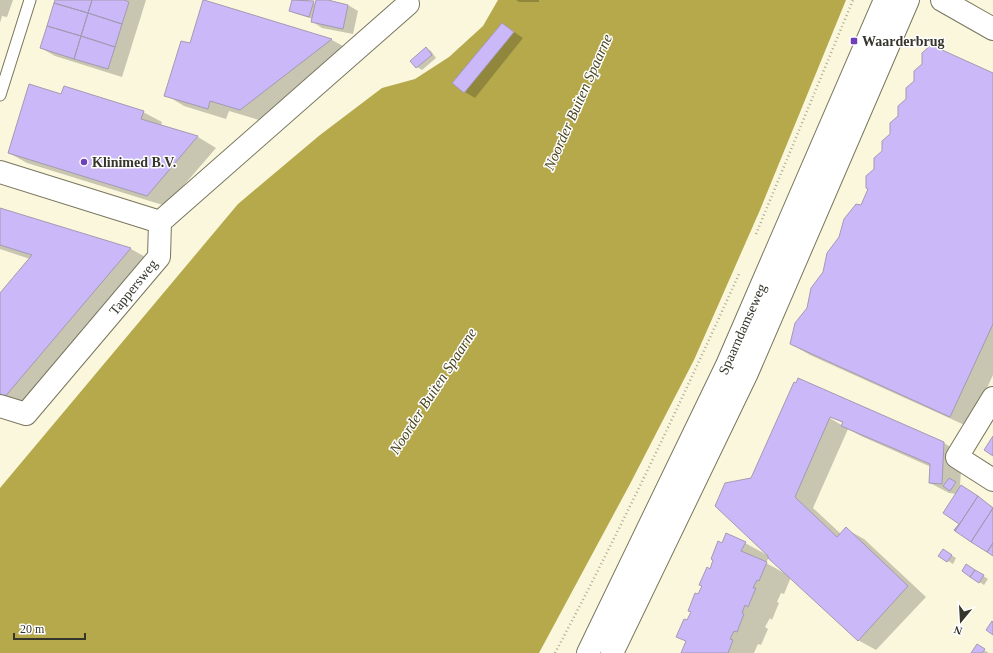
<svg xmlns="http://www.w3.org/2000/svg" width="993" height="653" viewBox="0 0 993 653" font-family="Georgia,serif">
	<rect width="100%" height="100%" fill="#faf7dd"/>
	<path fill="#b5a94c" d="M498 0H846L760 210 694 360 630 484 539 653H0V488L238 204 320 135 382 88 415 79 449 57 483 26Z"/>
	<path fill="#0003" fill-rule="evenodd" d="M0 0H13L7 17 2 16 0 23Z
		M56 0H146L122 77 55 56 41 48Z
		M293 0H307L316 4 317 0H323L348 5 358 11 353 34 322 28 313 22V19L294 13 290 11Z
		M516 0H539V2H519Z
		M204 1 332 40 350 50 259 120 229 111 226 119 184 106 166 95 190 44Z
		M502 24 523 38 475 98 465 92Z
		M426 48 431 51 436 58 422 70 417 67Z
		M993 75V375L969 427 810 355 791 344 824 273 861 207Z
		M62 96 143 112 162 122 161 126 198 137 216 148 166 206 27 163 9 153Z
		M0 209 131 249 149 259 22 408 0 394V295L30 259 0 249Z
		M794 384 944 443 962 454 960 486 993 507V555L960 524 956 494 949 493 930 483 931 467 861 436 848 429 813 508 841 534 846 529 864 539 926 597 876 650 858 640 791 577 784 594 781 593 777 602 779 603 772 620 770 618 765 627 768 629 761 645 758 644 754 653H682L687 642 678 636 687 622 722 544 745 543 767 555 752 479ZM826 414 843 423V426L825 415ZM769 557 786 574 766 563Z
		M943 550 956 558 953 564 940 556Z
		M971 568 988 579 984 585 963 571Z
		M977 646 989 653H972Z"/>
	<path fill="#cbb8f9" stroke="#a19bb2" d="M55 0H92L88 13 54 3Z
		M92 0H124L129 2 122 24 88 13Z
		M203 0H204L332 39 240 110 210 101 208 109 164 96 181 41 190 43Z
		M292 0 314 1 309 17 289 11Z
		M316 0H328L348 5 343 29 311 22Z
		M54 3 88 13 81 36 47 26Z
		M88 13 122 24 115 47 81 36Z
		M502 23 514 32 464 93 452 83Z
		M47 26 81 36 74 59 40 48Z
		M81 36 115 47 108 69 74 59Z
		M931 45 993 73V324L950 417 790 344 795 323 807 308 811 288 823 272 827 253 839 237 844 219 856 204 861 205 868 189 866 188V176L874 169V158L882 151V141L890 134V123L898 116V106L906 99V88L914 81V71L922 64V53Z
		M426 47 432 55 416 68 410 61Z
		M29 84 61 94 64 86 144 111 141 119 198 136 147 196 8 153Z
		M0 208 131 248 3 399 0 396V293L32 255 0 245Z
		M798 378 944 442 942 484 929 483 930 464 841 426 843 422 830 417 795 497 837 537 846 527 908 586 858 641 768 558V556L715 506 725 483 751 478 794 382 796 383Z
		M993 436V456L984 450Z
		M949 478 956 482 950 491 943 486Z
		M961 485 978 496 955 531 954 530 959 524 943 513Z
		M978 496 993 508 971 542 955 531Z
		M993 508V543L987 552 971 542Z
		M726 533 746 542 741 551 767 562 759 581 757 580 753 588H756L748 607 745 605 742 613 744 614 737 632 734 631 730 639 733 640 728 653H681L686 641 676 637 684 619 687 620 691 612 688 611 695 593 698 594 702 586 699 585 707 567 710 569 713 560 711 559 718 541 722 543Z
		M993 543V556L987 552Z
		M943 549 952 555 947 562 938 556Z
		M966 564 975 570 970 577 962 571Z
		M975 570 984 575 979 583 970 577Z
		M992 621 993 622V635L986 630Z
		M977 644 985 649 982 653H971Z"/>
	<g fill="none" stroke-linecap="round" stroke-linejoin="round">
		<g stroke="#78755e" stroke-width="13">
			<path id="lane" d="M0 95 30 0"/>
		</g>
		<g stroke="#78755e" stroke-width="24">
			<path id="street" d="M942 0 993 29
				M0 172 160 222 159 257 26 414 0 406
				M160 222 408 4
				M993 398 957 457 993 480"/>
		</g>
		<g stroke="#78755e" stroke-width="24">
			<path id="secondary" d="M588 653 727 365 885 0
				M612 653 747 373 908 0"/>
		</g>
		<path stroke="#acaa96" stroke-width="2.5" stroke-dasharray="1 3" stroke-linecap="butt" d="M756 234 853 0
			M555 653C621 529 681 402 739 274"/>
		<use href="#lane" stroke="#fff" stroke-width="11"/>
		<use href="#street" stroke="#fff" stroke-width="22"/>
		<use href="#secondary" stroke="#fff" stroke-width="22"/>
	</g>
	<g fill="#6f40b8" stroke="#fff" stroke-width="1.5">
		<rect x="850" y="37" width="8" height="8" rx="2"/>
		<circle cx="84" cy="162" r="4"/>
	</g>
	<g text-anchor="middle" stroke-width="3" stroke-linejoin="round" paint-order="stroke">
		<g font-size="14" font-weight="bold" fill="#36352b" stroke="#fff" text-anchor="start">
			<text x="862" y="46">Waarderbrug</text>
			<text x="92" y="167">Klinimed B.V.</text>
		</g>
		<g font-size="14" fill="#36352b" stroke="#fff">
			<text transform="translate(133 287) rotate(-51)" y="5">Tappersweg</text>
			<text transform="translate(742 329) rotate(-66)" y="5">Spaarndamseweg</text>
		</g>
		<g font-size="15" font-style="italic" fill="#4c4720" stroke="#fff">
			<text transform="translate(578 102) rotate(-66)" y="5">Noorder Buiten Spaarne</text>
			<text transform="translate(433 391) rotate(-57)" y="5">Noorder Buiten Spaarne</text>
		</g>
	</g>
	<g transform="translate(961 621) rotate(198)" stroke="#ffffff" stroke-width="3" paint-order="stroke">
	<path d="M0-3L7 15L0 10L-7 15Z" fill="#36352b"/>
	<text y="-6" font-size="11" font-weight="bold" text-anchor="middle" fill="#36352b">N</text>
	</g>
	<path d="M14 633v6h71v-6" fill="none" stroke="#36352b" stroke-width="2"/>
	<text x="20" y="633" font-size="12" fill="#36352b" stroke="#ffffff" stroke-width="3" paint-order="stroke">20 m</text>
</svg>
